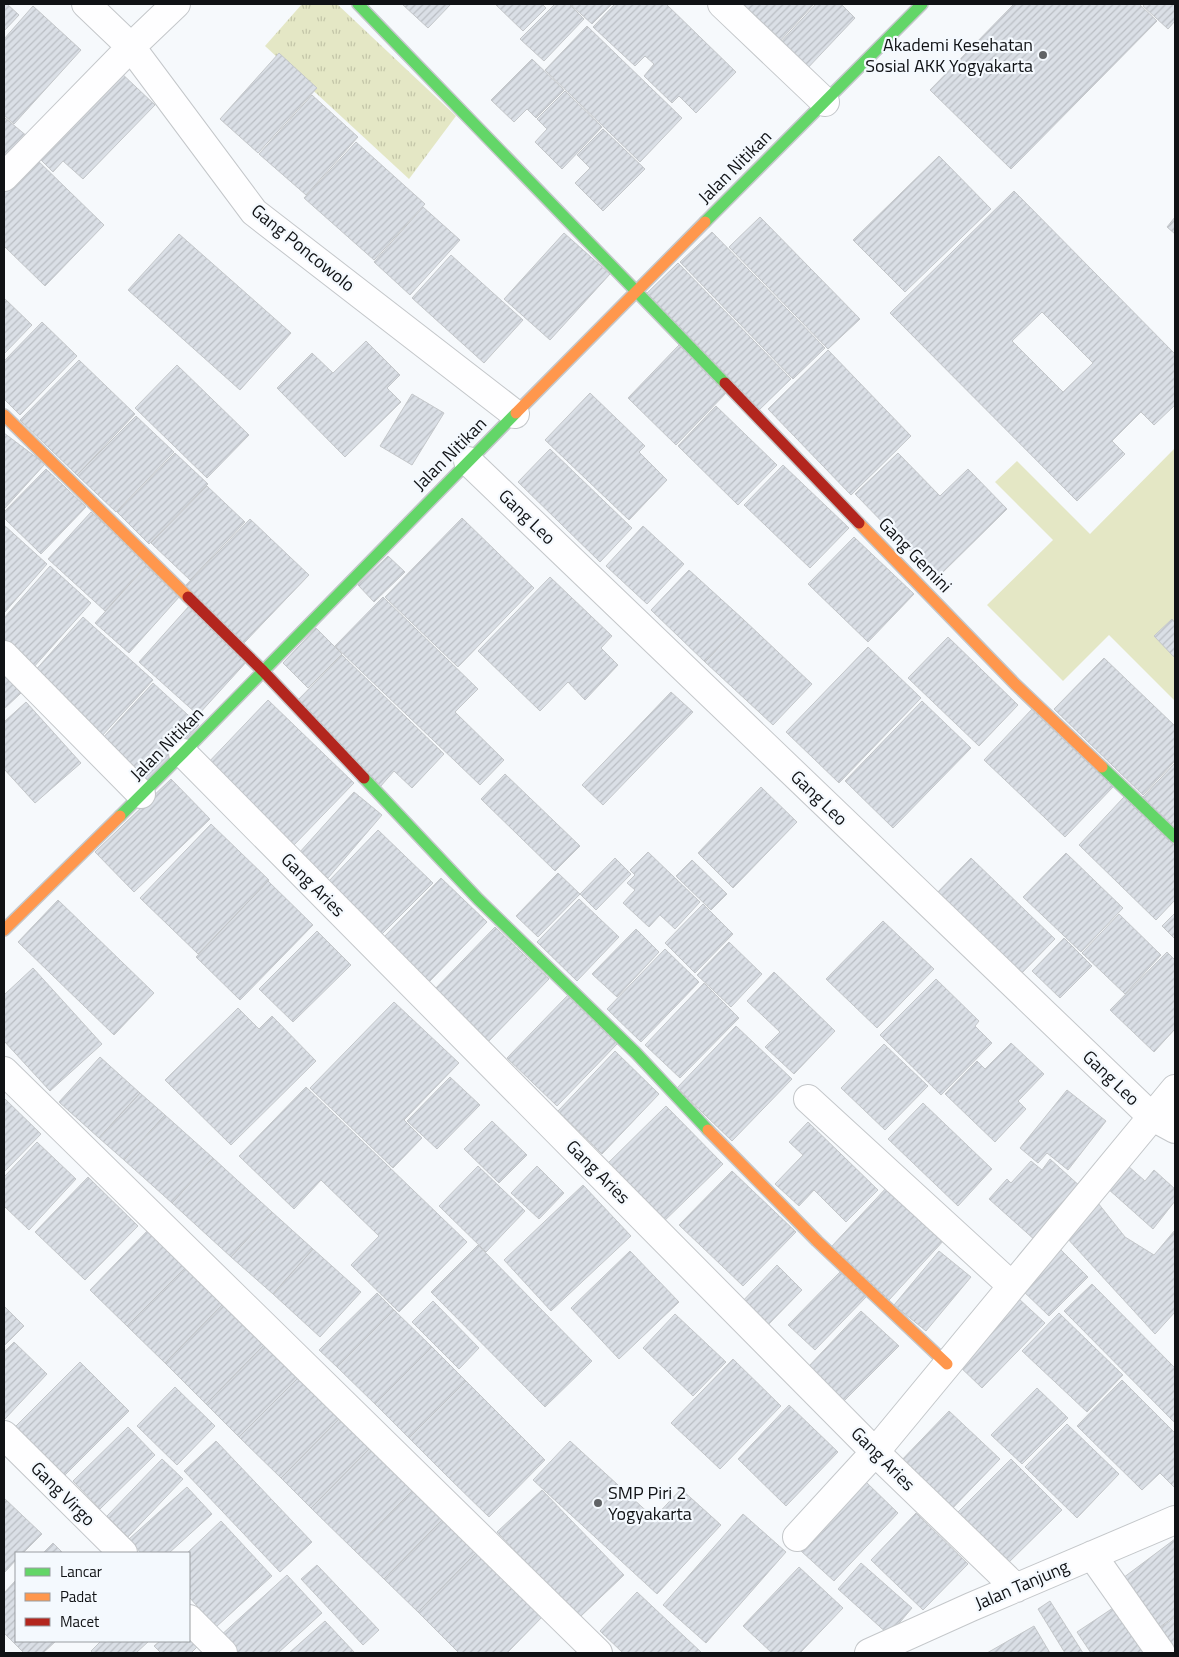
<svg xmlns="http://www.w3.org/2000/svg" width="1179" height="1657" viewBox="0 0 1179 1657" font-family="'Titillium Web',sans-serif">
	<defs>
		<pattern id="grass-tufts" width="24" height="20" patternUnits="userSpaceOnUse" patternTransform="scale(1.25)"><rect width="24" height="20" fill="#e4e7c5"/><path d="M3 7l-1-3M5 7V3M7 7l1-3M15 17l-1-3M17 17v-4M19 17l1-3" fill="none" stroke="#c3c5a8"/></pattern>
		<pattern id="building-hatch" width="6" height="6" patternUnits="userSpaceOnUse" patternTransform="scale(1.25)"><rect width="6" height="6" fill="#dadfe6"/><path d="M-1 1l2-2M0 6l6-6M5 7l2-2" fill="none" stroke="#babec4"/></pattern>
	</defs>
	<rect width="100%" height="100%" fill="#f6f9fc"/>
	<path fill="url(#grass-tufts)" d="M302 4H337L456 116 409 179 265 46Z"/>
	<path fill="#e4e7c5" d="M1175 448V701L1109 635 1063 681 987 605 1053 540 995 482 1017 461 1090 534Z"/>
	<path fill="url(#building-hatch)" stroke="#c4c7ca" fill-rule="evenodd" d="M4 4H7L19 15 4 31Z
		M402 4H451L428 28Z
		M495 4H542L546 8 523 31Z
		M555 4H569L584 19 544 61 520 39Z
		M572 4H612L592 24 571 5Z
		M615 4H666L736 72 696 113 679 96 672 103 644 76 654 64 645 56 635 66 593 27Z
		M736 4H814L778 43Z
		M816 4H841L855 18 804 72 777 46Z
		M1014 4H1139L1157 21 1011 169 930 90Z
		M1145 4H1175V21L1168 29 1143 6Z
		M33 6 81 50 14 124 4 115V39Z
		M587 26 682 118 640 162 545 70Z
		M279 53 317 88 258 153 220 119Z
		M532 59 564 90 536 118 527 109 514 122 491 100Z
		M118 70 155 105 83 179 63 161 53 172 36 155Z
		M565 91 602 127 562 169 535 142 547 129 537 119Z
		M312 95 358 137 306 195 259 154Z
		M4 117 28 137 4 165Z
		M603 129 645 169 603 211 575 183 590 168 577 155Z
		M356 142 425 204 374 260 304 198Z
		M32 155 104 225 45 286 4 246V185Z
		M939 156 991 209 905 292 853 240Z
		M1014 191 1175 354V405L1154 425 1141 412 1112 441 1125 454 1077 501 890 313ZM1042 312 1093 363 1063 392 1012 341Z
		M423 207 460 240 410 295 374 262Z
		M760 217 860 319 828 349 729 247Z
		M1175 217V234L1167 227Z
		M712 232 825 348 793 379 680 262Z
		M564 233 610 274 550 340 504 299Z
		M179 234 291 333 240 390 128 290Z
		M451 255 523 320 484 363 412 298Z
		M678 263 791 379 757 412 644 296Z
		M4 298 32 325 4 354Z
		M42 322 77 356 20 415 4 399V361Z
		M366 341 400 375 387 388 401 402 345 457 277 388 312 353 333 373Z
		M679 345 728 391 676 445 628 398Z
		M828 350 911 436 851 495 768 409Z
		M79 360 135 414 77 475 20 420Z
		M177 365 249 435 207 478 135 408Z
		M590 393 645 446 639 452 667 480 629 520 545 440Z
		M412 394 444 413 412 465 380 446Z
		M716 406 777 465 738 505 678 446Z
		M136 416 174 452 116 512 77 475Z
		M4 433 45 464 4 509Z
		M550 449 632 528 600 562 518 482Z
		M175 453 208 484 149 544 117 512Z
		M898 453 940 496 968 469 1007 509 937 578 855 494Z
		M783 465 849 528 810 568 744 505Z
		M46 469 86 507 41 554 4 518V512Z
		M207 486 245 522 190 580 151 543Z
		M91 512 148 563 105 611 48 559Z
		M462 518 534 588 458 667 385 597Z
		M250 519 309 575 243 644 184 587Z
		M4 525 47 564 4 613Z
		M643 526 684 564 647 604 606 566Z
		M854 537 914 594 868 642 808 584Z
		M388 556 405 572 374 602 358 585Z
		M50 566 91 603 32 669 4 644V618Z
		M146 566 180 596 129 653 95 623Z
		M689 570 744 620 705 662 651 610Z
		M550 577 612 636 601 648 618 665 585 700 568 682 540 711 478 651Z
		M383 597 478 689 455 712 504 760 480 785 335 646Z
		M190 605 249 659 198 715 139 662Z
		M83 617 153 680 101 737 32 674Z
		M1172 619 1175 623V658L1154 636Z
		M744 620 812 684 773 725 705 662Z
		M316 628 342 654 308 688 283 663Z
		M948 637 1018 705 979 746 908 678Z
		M868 647 921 698 839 783 786 732Z
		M342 655 444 754 412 788 394 771 380 787 294 704Z
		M1104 658 1175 726V761L1143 795 1054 709Z
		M4 675 21 693 4 709Z
		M153 683 199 725 146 783 100 741Z
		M671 692 693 712 603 805 582 785Z
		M268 700 354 783 291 848 205 766Z
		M922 701 971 748 893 828 845 781Z
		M26 702 81 763 35 803 4 769V722Z
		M1033 708 1114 786 1065 837 984 760Z
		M1175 763V830L1142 798Z
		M505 774 580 846 555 871 481 799Z
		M171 779 210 819 134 892 95 852Z
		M761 787 797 822 733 888 698 853Z
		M354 792 382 815 328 878 299 853Z
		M1124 797 1175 846V900L1156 920 1079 845Z
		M211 824 269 880 198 954 140 898Z
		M378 830 433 883 380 936 326 884Z
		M648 852 700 902 675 929 660 915 649 927 623 903 635 890 627 883 635 875 630 870Z
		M1066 853 1123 908 1081 952 1023 897Z
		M615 858 631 874 596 910 580 894Z
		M971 858 1055 939 1016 979 932 898Z
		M692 860 727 894 711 910 676 876Z
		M558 873 580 894 538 937 516 916Z
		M441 878 487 922 428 983 382 939Z
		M268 881 313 925 240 1000 196 957Z
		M579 899 619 937 577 981 537 942Z
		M58 900 154 993 114 1035 18 942Z
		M703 904 733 934 695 973 665 943Z
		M1175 913V939L1162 926Z
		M1119 914 1161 955 1125 994 1082 953Z
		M883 921 934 969 877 1028 826 979Z
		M495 927 549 979 486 1044 432 992Z
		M636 929 659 952 617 997 592 974Z
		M317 931 351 965 293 1022 259 989Z
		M1064 938 1092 966 1060 998 1032 971Z
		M729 942 762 974 731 1007 697 975Z
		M665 949 699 982 641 1042 607 1009Z
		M1167 952 1175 960V1029L1154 1052 1110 1010Z
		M33 968 102 1044 50 1091 4 1041V995Z
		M774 972 835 1031 794 1074 765 1047 780 1032 747 1001Z
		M936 979 979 1021 975 1026 992 1043 941 1095 880 1035Z
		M704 983 739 1018 680 1078 645 1045Z
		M568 995 618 1043 557 1106 507 1058Z
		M394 1002 459 1063 404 1120 422 1138 393 1168 310 1088Z
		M238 1008 259 1029 272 1016 316 1061 231 1145 165 1080Z
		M736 1026 792 1079 732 1141 677 1088Z
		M1011 1043 1044 1074 1018 1101 1026 1109 995 1142 945 1094 977 1061 985 1069Z
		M884 1044 928 1086 885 1130 841 1088Z
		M615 1051 659 1094 602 1154 558 1111Z
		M100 1057 140 1093 99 1138 59 1102Z
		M450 1077 480 1105 437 1149 407 1121Z
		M306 1087 467 1242 399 1312 351 1265 379 1236 321 1180 294 1209 239 1156Z
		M1067 1090 1106 1121 1068 1170 1047 1153 1038 1163 1020 1148Z
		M140 1093 165 1115 124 1160 99 1138Z
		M4 1098 41 1134 4 1172Z
		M923 1103 992 1169 958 1206 888 1139Z
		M666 1106 723 1164 658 1227 601 1170Z
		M165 1115 213 1158 172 1203 124 1160Z
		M492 1121 527 1155 499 1183 464 1149Z
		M808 1122 878 1190 846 1222 814 1190 799 1206 775 1184 803 1155 789 1142Z
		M37 1142 76 1179 29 1230 4 1206V1177Z
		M213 1158 272 1212 231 1257 172 1203Z
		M1050 1159 1082 1188 1036 1241 989 1199 1007 1179 1011 1183 1031 1161 1042 1170Z
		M478 1166 525 1211 486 1252 439 1206Z
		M537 1166 564 1193 539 1219 511 1193Z
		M1128 1166 1145 1181 1154 1170 1175 1189V1201L1153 1229 1107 1188Z
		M732 1171 796 1232 743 1286 679 1225Z
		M88 1177 138 1226 85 1280 35 1232Z
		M583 1185 631 1236 551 1311 504 1260Z
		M888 1186 945 1239 889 1300 831 1247Z
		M1098 1203 1125 1237 1154 1255 1175 1230V1312L1155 1334 1066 1237Z
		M272 1212 313 1249 273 1294 231 1257Z
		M153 1225 191 1262 127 1326 90 1290Z
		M478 1245 592 1361 545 1407 431 1292Z
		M1058 1247 1088 1277 1049 1316 1019 1287Z
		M313 1249 361 1292 320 1337 273 1294Z
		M630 1251 679 1302 619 1359 571 1308Z
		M939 1251 971 1277 926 1331 894 1305Z
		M191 1262 228 1299 165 1363 127 1326Z
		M777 1265 802 1290 764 1329 739 1305Z
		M841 1271 867 1296 815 1350 788 1325Z
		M1092 1284 1175 1368V1423L1064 1311Z
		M377 1293 394 1310 337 1367 319 1350Z
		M1018 1298 1045 1323 982 1388 955 1362Z
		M228 1299 269 1340 206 1404 165 1363Z
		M433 1301 479 1348 459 1369 412 1322Z
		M4 1306 24 1326 4 1346Z
		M394 1310 432 1347 375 1404 337 1367Z
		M861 1311 899 1346 844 1401 808 1367Z
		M1059 1313 1123 1375 1087 1412 1022 1351Z
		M675 1314 726 1362 693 1396 643 1348Z
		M269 1340 303 1373 239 1437 206 1404Z
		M14 1342 47 1374 4 1420V1352Z
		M432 1347 466 1381 409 1438 375 1404Z
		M733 1359 781 1406 720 1469 671 1423Z
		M80 1362 129 1411 60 1480 11 1431Z
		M303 1373 344 1414 281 1478 239 1437Z
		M1122 1380 1175 1433V1488L1160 1473 1142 1490 1077 1426Z
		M466 1381 506 1421 449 1478 409 1438Z
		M175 1387 215 1426 177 1465 137 1426Z
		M1037 1388 1068 1418 1022 1464 991 1435Z
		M789 1405 838 1452 786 1506 738 1459Z
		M949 1411 1000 1459 947 1514 897 1465Z
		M344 1414 375 1443 311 1508 281 1478Z
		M506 1421 545 1460 489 1517 449 1478Z
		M1067 1424 1119 1474 1077 1518 1025 1467Z
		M128 1427 155 1455 100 1509 73 1481Z
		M216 1441 312 1542 280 1572 184 1471Z
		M570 1441 654 1518 681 1489 721 1525 657 1594 533 1480Z
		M375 1443 417 1486 354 1550 311 1508Z
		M162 1459 183 1479 128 1537 107 1516Z
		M1011 1459 1062 1510 1002 1569 951 1519Z
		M866 1482 898 1513 834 1581 801 1551Z
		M417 1486 447 1515 384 1579 354 1550Z
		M187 1487 212 1514 169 1553H141L129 1539Z
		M542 1490 624 1575 579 1618 497 1532Z
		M4 1498 42 1534 23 1553H16V1560L4 1573Z
		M916 1513 968 1564 923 1610 871 1560Z
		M743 1514 786 1552 706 1643 663 1605Z
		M447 1515 481 1548 418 1612 384 1579Z
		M221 1521 272 1576 216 1627 189 1597V1553H187Z
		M1175 1539V1616L1160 1627 1123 1578Z
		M53 1543 63 1553H43Z
		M481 1548 546 1613 507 1653H459L418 1612Z
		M861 1563 912 1608 889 1635 838 1589Z
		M317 1565 379 1630 363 1645 301 1579Z
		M799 1567 843 1608 800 1653H772L743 1626Z
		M287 1575 322 1613 278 1653H233L219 1637Z
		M16 1580V1641H56L43 1653H24L4 1633V1593Z
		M637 1592 702 1653H623L600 1631Z
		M1050 1601 1083 1653H1065L1038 1609Z
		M1113 1608 1144 1653H1091L1077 1632Z
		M1175 1617V1648L1160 1628Z
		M325 1621 355 1653H289Z
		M1034 1626 1050 1653H987Z
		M189 1633 200 1644 191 1653H161L154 1646 160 1641H189Z
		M101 1641H149L136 1653H93L91 1651Z"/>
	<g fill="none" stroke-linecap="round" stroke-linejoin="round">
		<g stroke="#c4c7ca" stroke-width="30">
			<path id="street" d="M86 4 131 47 254 212 515 414
				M722 4 825 102
				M4 177 131 47 176 4
				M468 461 1151 1116 1175 1129
				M4 655 141 794
				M183 753 875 1452 1016 1588
				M4 1071 598 1653
				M808 1099 1012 1286
				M4 1435 123 1553
				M797 1537 875 1452 1175 1089
				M1092 1555 1161 1653
				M189 1619 223 1653
				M869 1653 971 1607 1175 1520"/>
		</g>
		<g stroke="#c4c7ca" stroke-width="14">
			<path id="fast" d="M358 4 725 383
				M705 222 922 4
				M1102 767 1175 837
				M364 778 478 899 636 1053 708 1130
				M120 816 183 753 516 413"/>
		</g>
		<g stroke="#c4c7ca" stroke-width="14">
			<path id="slow" d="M516 413 705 222
				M4 415 188 597
				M859 523 1015 684 1102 767
				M4 930 120 816
				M708 1130 817 1241 947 1364"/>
		</g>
		<g stroke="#c4c7ca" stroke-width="14">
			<path id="jam" d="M725 383 859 523
				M188 597 263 671 364 778"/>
		</g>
		<use href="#street" stroke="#fefeff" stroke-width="28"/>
		<use href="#fast" stroke="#63d668" stroke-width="11"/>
		<use href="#slow" stroke="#ff974d" stroke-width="11"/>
		<use href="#jam" stroke="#b3261e" stroke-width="11"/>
	</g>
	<g fill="#606366" stroke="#f4f9fe" stroke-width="2">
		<circle cx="1043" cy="55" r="5"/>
		<circle cx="598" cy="1503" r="5"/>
	</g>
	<g text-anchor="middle" stroke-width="4.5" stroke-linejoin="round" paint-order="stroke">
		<g font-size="18" fill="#101215" stroke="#f4f9fe" text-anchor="end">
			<text x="1033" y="51">Akademi Kesehatan<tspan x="1033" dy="21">Sosial AKK Yogyakarta</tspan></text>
			<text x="608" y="1499" text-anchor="start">SMP Piri 2<tspan x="608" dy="21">Yogyakarta</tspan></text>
		</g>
		<g font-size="18" fill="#101215" stroke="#f4f9fe">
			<text transform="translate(735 167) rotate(-45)" y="6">Jalan Nitikan</text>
			<text transform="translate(303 248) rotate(39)" y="6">Gang Poncowolo</text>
			<text transform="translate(450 454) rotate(-45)" y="6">Jalan Nitikan</text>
			<text transform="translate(527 517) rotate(44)" y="6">Gang Leo</text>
			<text transform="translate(915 555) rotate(46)" y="6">Gang Gemini</text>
			<text transform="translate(167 744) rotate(-45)" y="6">Jalan Nitikan</text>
			<text transform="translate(819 798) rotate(44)" y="6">Gang Leo</text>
			<text transform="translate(313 885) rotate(45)" y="6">Gang Aries</text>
			<text transform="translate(1111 1078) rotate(44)" y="6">Gang Leo</text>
			<text transform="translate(598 1172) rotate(45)" y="6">Gang Aries</text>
			<text transform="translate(883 1459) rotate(45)" y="6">Gang Aries</text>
			<text transform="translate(63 1494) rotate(45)" y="6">Gang Virgo</text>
			<text transform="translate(1022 1585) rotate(-23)" y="6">Jalan Tanjung</text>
		</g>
	</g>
	<rect width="1179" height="1657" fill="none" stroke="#101215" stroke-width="10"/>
	<rect x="15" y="1552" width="175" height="90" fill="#f4f9fe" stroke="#999da1"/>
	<rect x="25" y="1568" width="25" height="8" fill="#63d668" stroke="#999da1"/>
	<text x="60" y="1577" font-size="15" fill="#101215">Lancar</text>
	<rect x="25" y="1593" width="25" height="8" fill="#ff974d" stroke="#999da1"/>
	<text x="60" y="1602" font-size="15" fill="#101215">Padat</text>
	<rect x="25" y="1618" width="25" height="8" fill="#b3261e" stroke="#999da1"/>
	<text x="60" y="1627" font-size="15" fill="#101215">Macet</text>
</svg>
